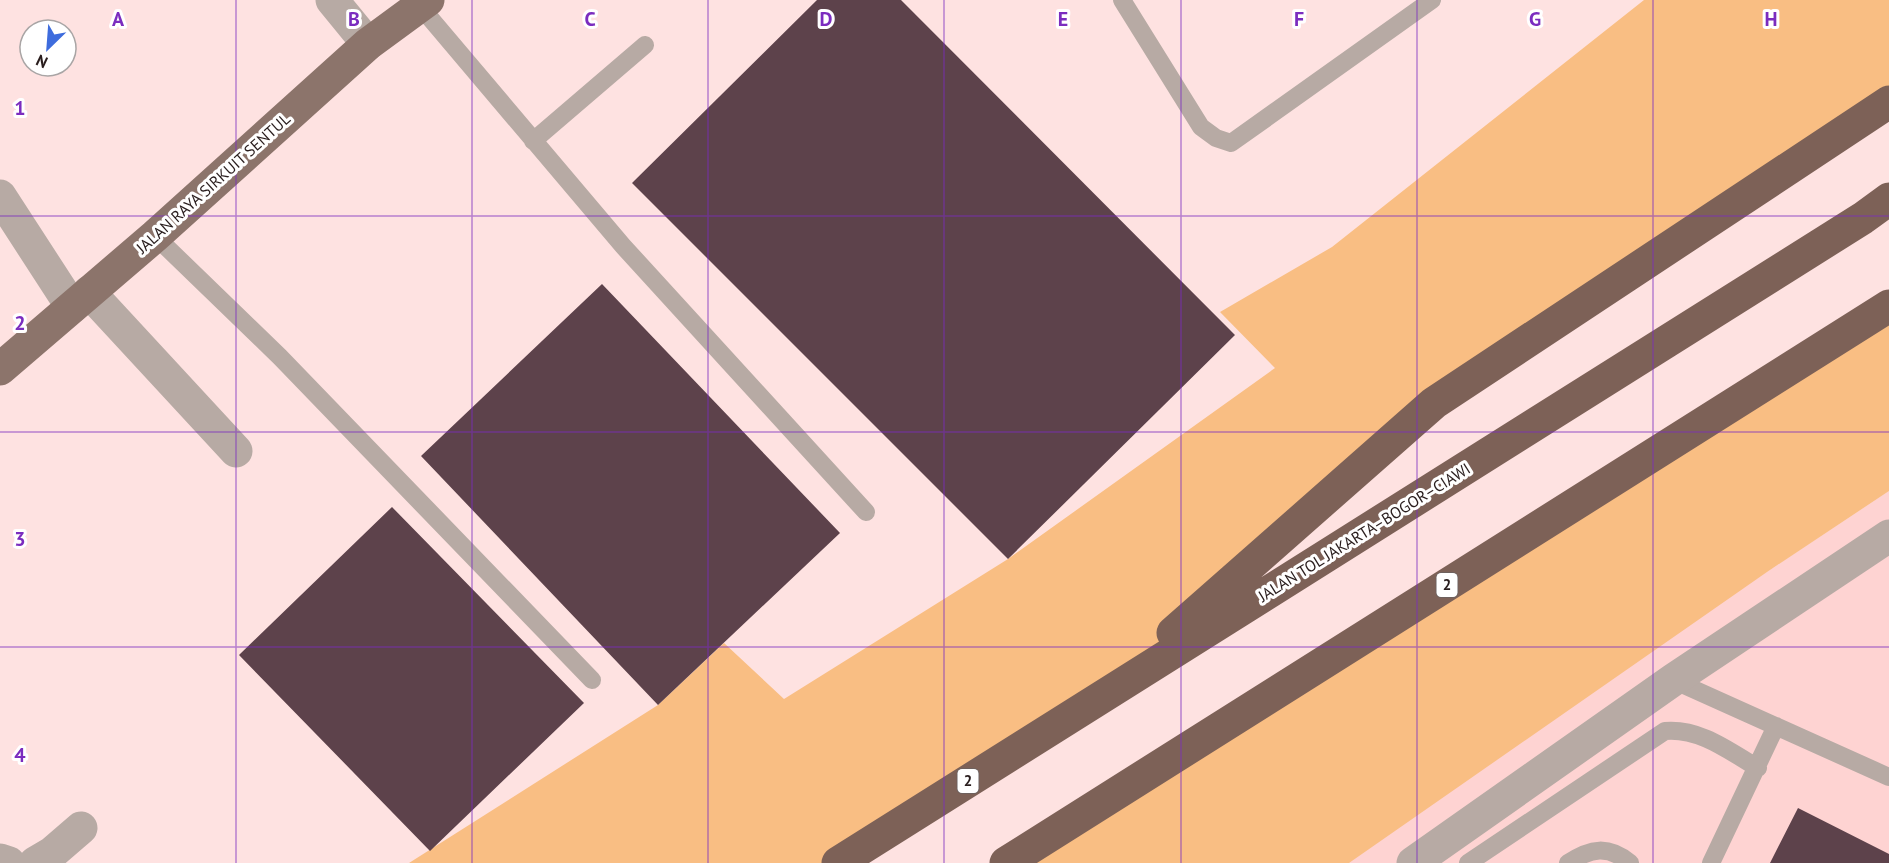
<svg xmlns="http://www.w3.org/2000/svg" width="1889" height="863" viewBox="0 0 1889 863" font-family="'PT Sans',sans-serif">
	<rect width="100%" height="100%" fill="#fee2e1"/>
	<path fill="#fed3d2" d="M1889 491V863H1348L1738 591Z"/>
	<path fill="#f9be83" d="M1644 0H1889V102L1434 403 1097 700 838 863H409L658 705 724 643 784 699 1008 559 1275 368 1220 312 1332 247Z
		M1889 306V491L1767 572 1349 863H1006Z"/>
	<path fill="#5d424b" d="M817 0H901L1235 335 1008 559 632 183Z
		M602 284 840 533 658 705 421 456Z
		M392 507 584 703 430 851 239 655Z
		M1798 808 1889 854V863H1770Z"/>
	<g fill="none" stroke-linecap="round" stroke-linejoin="round">
		<path stroke="#b7aaa4" stroke-width="18" d="M1122 0 1201 127 1216 138 1231 143 1432 0
			M419 5 623 246 866 512
			M533 141 645 45
			M155 236 280 357 592 680
			M1673 680 1889 777
			M1468 863 1665 731C1700 728 1729 751 1758 768
			M1568 863C1591 848 1608 845 1630 863
			M1711 863 1776 726"/>
		<path stroke="#b7aaa4" stroke-width="33" d="M332 0 368 44
			M0 196 72 307
			M89 292 236 451
			M0 860 9 863
			M35 863 52 853 81 828
			M1413 863 1673 680 1889 536"/>
		<path stroke="#8c746b" stroke-width="33" d="M0 369 155 236 368 44 428 0"/>
		<path stroke="#7d6157" stroke-width="33" d="M1173 633 1434 403 1889 102
			M838 863 1863 218 1889 199
			M1006 863 1889 306"/>
	</g>
	<path fill="none" stroke="#7b2cbf" stroke-width="1.5" stroke-opacity="0.55" d="M236 0V863M472 0V863M708 0V863M944 0V863M1181 0V863M1417 0V863M1653 0V863M0 216H1889M0 432H1889M0 647H1889"/>
	<g text-anchor="middle" stroke-width="6" stroke-linejoin="round" paint-order="stroke">
		<g fill="#fff" stroke="#696161" stroke-width="1.5">
			<rect x="1436.5" y="573" width="21" height="24" rx="4.5"/>
			<rect x="957.5" y="769" width="21" height="24" rx="4.5"/>
		</g>
		<g font-size="15" font-weight="bold" fill="#291d1d">
			<text x="1447" y="590">2</text>
			<text x="968" y="786">2</text>
		</g>
		<g font-size="16" fill="#291d1d" stroke="#fff">
			<text transform="translate(213 183) rotate(-42)" y="6">JALAN RAYA SIRKUIT SENTUL</text>
			<text transform="translate(1364 532) rotate(-32)" y="6">JALAN TOL JAKARTA–BOGOR–CIAWI</text>
		</g>
	</g>
	<g font-size="20" text-anchor="middle" font-weight="bold" fill="#7b2cbf" stroke="#fff" stroke-width="6" stroke-linejoin="round" paint-order="stroke">
		<text x="118" y="26">A</text>
		<text x="354" y="26">B</text>
		<text x="590" y="26">C</text>
		<text x="826" y="26">D</text>
		<text x="1063" y="26">E</text>
		<text x="1299" y="26">F</text>
		<text x="1535" y="26">G</text>
		<text x="1771" y="26">H</text>
		<text x="20" y="115">1</text>
		<text x="20" y="330">2</text>
		<text x="20" y="546">3</text>
		<text x="20" y="762">4</text>
	</g>
	<g transform="translate(48 48) rotate(205)"><circle r="28" fill="#ffffff" stroke="#a9a5a5" stroke-width="1.5"/>
	<path d="M0-4.5L10 22L0 15L-10 22Z" fill="#3e6cdd"/>
	<text y="-9" font-size="16" font-weight="bold" text-anchor="middle" fill="#291d1d">N</text>
	</g>
</svg>
